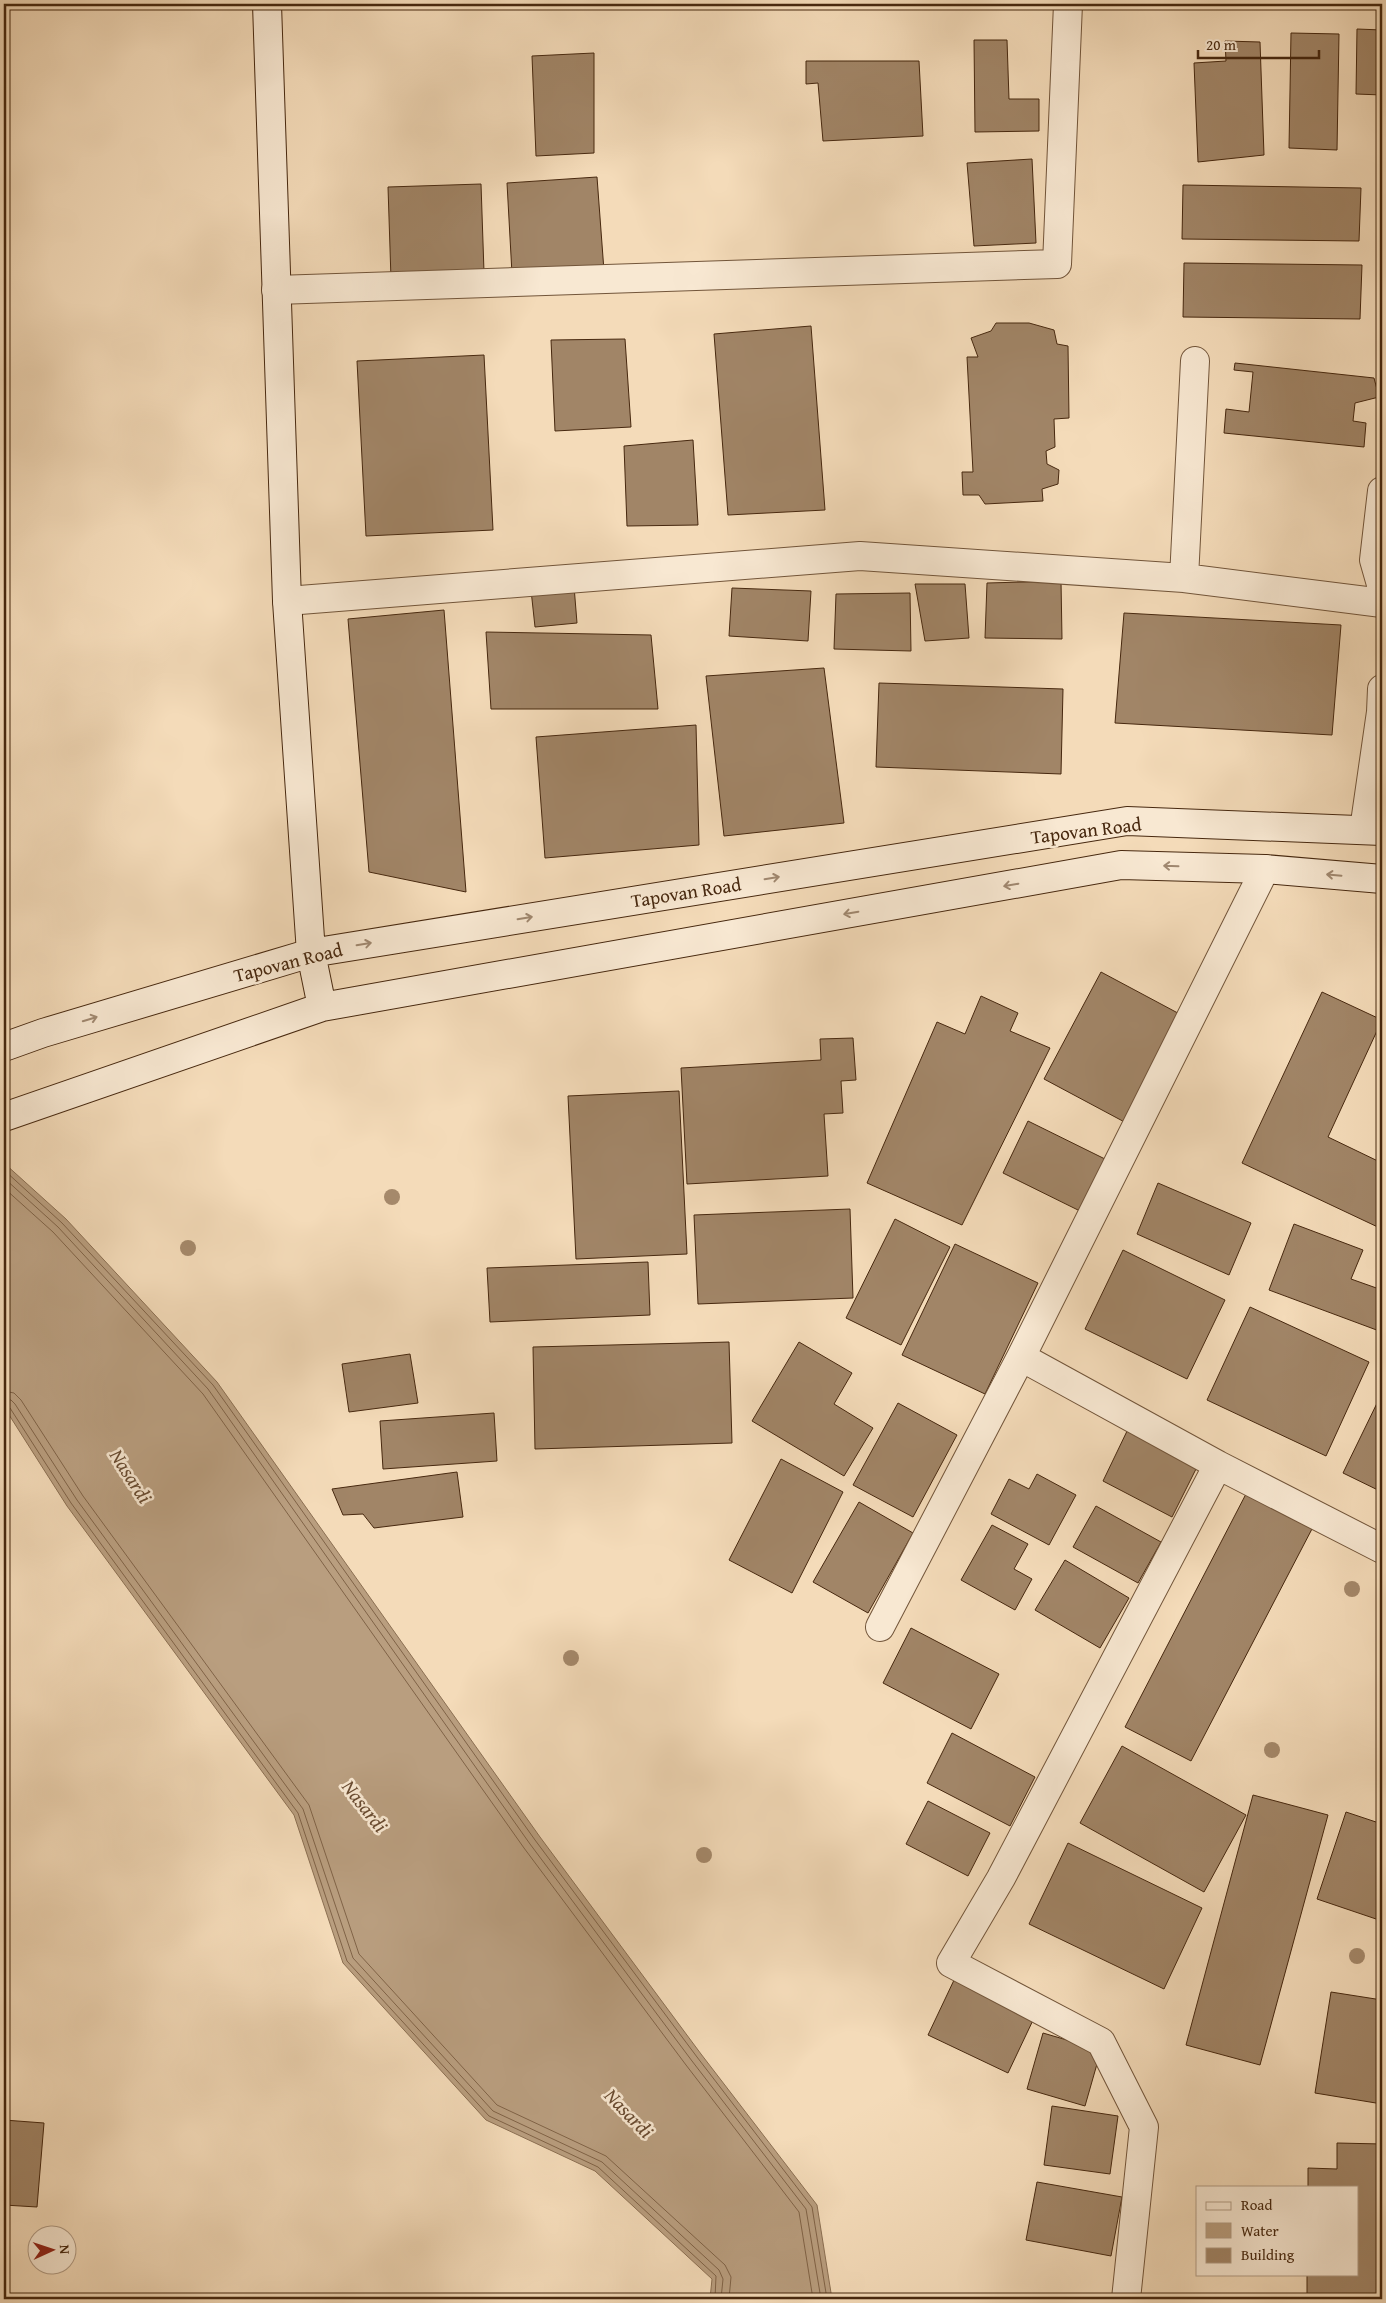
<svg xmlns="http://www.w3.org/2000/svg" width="1386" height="2303" viewBox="0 0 1386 2303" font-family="'Gentium Book Plus',serif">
	<rect width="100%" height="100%" fill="#f4dbb9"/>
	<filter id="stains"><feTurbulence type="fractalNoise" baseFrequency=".004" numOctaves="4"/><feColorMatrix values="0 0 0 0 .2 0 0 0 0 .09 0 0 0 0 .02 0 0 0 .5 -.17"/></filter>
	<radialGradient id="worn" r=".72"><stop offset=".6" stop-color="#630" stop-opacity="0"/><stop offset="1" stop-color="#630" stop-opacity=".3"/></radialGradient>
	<path fill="#b99e7f" stroke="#8b6f52" d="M4 1163 66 1219 217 1382 540 1837 701 2054 817 2205 832 2299H710L712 2279 595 2171 486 2120 343 1963 294 1815 67 1506 4 1407Z"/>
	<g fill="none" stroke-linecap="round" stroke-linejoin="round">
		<path stroke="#806347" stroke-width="1" d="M4 1170 62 1223 213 1385 535 1840 697 2057 812 2207 827 2299
			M4 1178 58 1227 208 1389 530 1844 692 2061 806 2209 821 2299
			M4 1188 53 1232 203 1394 524 1848 686 2065 799 2212 813 2299
			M4 1391 14 1393 21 1400 83 1496 309 1805 359 1954 497 2105 606 2156 725 2265 731 2277 729 2299
			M4 1399 11 1400 15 1404 77 1500 303 1809 353 1958 493 2111 602 2162 719 2270 723 2279 721 2299
			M4 1405 10 1408 71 1503 298 1813 347 1961 489 2116 598 2167 716 2276 715 2299"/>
	</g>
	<path fill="#a18567" stroke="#47280f" d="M4 4H28V5L4 6Z
		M1357 29 1382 30V95L1356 94Z
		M1291 33 1339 34 1337 150 1289 148Z
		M974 40H1007L1009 99H1039V131L975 132Z
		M1225 41 1260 42 1264 155 1198 162 1194 63 1226 61Z
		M594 53V153L536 156 532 56Z
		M806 61H919L923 136 823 141 818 83 806 84Z
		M1032 159 1036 243 974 246 967 163Z
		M597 177 604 271 512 274 507 183Z
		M481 184 484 272 391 279 388 187Z
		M1183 185 1361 188 1359 241 1182 239Z
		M1184 263 1362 265 1360 319 1183 317Z
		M996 323H1029L1054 330 1057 344 1068 346 1069 418 1054 419 1055 447 1046 451 1047 464 1059 470 1058 484 1042 489 1043 501 985 504 979 495H963L962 472H973L967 357H978L971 338 991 331Z
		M811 326 825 510 728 515 714 334Z
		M625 339 631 427 555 431 551 340Z
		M484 355 493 530 366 536 357 361Z
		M1235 363 1374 378 1379 397 1355 403 1353 421 1366 423 1364 447 1224 433 1226 409 1249 412 1253 372 1234 370Z
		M693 440 698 525 627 526 624 446Z
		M1061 581 1062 639 985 638 987 583Z
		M915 584H965L969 638 925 641Z
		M574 586 577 623 535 627 531 590Z
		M732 588 811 591 808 641 729 636Z
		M910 593 911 651 834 649 836 594Z
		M444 610 466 892 369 872 348 619Z
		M1124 613 1341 625 1332 735 1115 723Z
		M486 632 651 635 658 709H491Z
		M824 668 844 823 724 836 706 676Z
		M879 683 1063 689 1061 774 876 767Z
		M696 725 699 845 545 858 536 737Z
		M1101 972 1189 1019 1132 1126 1044 1079Z
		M1322 992 1382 1020 1328 1137 1382 1163V1229L1242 1163Z
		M981 996 1018 1013 1010 1031 1050 1048 962 1225 867 1183 937 1022 965 1034Z
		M853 1038 856 1080 841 1081 843 1113 824 1114 828 1176 687 1184 681 1068 821 1060 820 1039Z
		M679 1091 687 1254 576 1259 568 1096Z
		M1028 1121 1107 1160 1082 1212 1003 1173Z
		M1158 1183 1251 1223 1229 1275 1137 1234Z
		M850 1209 853 1298 698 1304 694 1215Z
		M895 1219 950 1247 901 1345 846 1318Z
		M1294 1224 1363 1250 1351 1279 1382 1290V1332L1269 1290Z
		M955 1244 1038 1283 985 1394 902 1355Z
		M1123 1250 1225 1300 1187 1379 1085 1329Z
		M648 1262 650 1315 490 1322 487 1268Z
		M1250 1307 1369 1362 1326 1456 1207 1400Z
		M729 1342 732 1443 535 1449 533 1347Z
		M799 1342 852 1373 834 1404 873 1428 844 1476 752 1421Z
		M410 1354 418 1403 349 1412 342 1364Z
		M1381 1395 1382 1396V1492L1343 1473Z
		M898 1403 957 1435 913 1517 853 1485Z
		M494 1413 497 1461 383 1469 380 1421Z
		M1129 1427 1199 1463 1172 1517 1103 1481Z
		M781 1459 843 1492 792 1593 729 1560Z
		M457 1472 463 1517 374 1528 363 1514 343 1515 332 1489Z
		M1037 1474 1076 1495 1049 1545 991 1514 1009 1479 1029 1489Z
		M1247 1492 1313 1527 1191 1761 1125 1727Z
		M859 1502 913 1533 868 1613 813 1582Z
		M1096 1506 1161 1542 1138 1583 1073 1547Z
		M992 1525 1028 1544 1014 1569 1032 1579 1015 1610 961 1580Z
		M1065 1560 1129 1598 1100 1648 1035 1610Z
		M911 1628 999 1674 971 1729 883 1683Z
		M952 1733 1035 1777 1010 1826 927 1783Z
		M1122 1746 1246 1815 1204 1892 1080 1823Z
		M1253 1795 1328 1815 1260 2065 1186 2045Z
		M928 1801 990 1833 968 1876 906 1844Z
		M1346 1812 1382 1824V1921L1317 1899Z
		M1068 1843 1202 1908 1164 1989 1029 1924Z
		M955 1978 1035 2016 1008 2073 928 2035Z
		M1331 1992 1382 2000V2104L1315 2093Z
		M1043 2033 1101 2050 1085 2106 1027 2089Z
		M1052 2106 1118 2116 1110 2174 1044 2165Z
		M4 2120 44 2123 37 2207 4 2205Z
		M1337 2143 1382 2144V2295L1307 2294V2274H1357V2187H1308V2168L1337 2169Z
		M1037 2182 1122 2197 1111 2256 1026 2240Z"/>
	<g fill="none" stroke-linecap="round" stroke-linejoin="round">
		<g stroke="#72553a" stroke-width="30">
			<path id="street" d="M276 290 1057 264 1068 4
				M1382 491 1374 560 1382 588
				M1184 578 1195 361
				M287 601 860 556 1184 578 1382 603
				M1364 830 1381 712 1382 689
				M1021 1357 1218 1465 1382 1549
				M880 1627 1021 1357 1265 869
				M1126 2299 1144 2127 1101 2042 951 1963 1001 1878 1218 1465"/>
		</g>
		<g stroke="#47280f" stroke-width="30">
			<path id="secondary" d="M267 4 287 601 311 953 322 1007
				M4 1047 43 1033 311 953 1127 821 1382 831
				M4 1117 322 1007 1121 865 1265 869 1382 879"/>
		</g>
		<use href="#street" stroke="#f8e8d2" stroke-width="28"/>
		<use href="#secondary" stroke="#f8e8d2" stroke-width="28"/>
	</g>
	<g fill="#a5896b">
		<circle cx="392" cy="1197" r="8"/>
		<circle cx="188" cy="1248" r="8"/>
		<circle cx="1352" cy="1589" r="8"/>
		<circle cx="571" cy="1658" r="8"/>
		<circle cx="1272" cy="1750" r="8"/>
		<circle cx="704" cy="1855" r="8"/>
		<circle cx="1357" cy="1956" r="8"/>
	</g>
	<defs><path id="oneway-shaft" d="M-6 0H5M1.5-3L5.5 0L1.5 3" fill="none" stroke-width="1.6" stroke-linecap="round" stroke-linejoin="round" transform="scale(1.25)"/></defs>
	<g stroke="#a08870">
		<use href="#oneway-shaft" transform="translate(1171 866) rotate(-178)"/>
		<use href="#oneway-shaft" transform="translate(1334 875) rotate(-175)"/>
		<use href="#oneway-shaft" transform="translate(772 878) rotate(-9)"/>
		<use href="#oneway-shaft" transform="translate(1011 885) rotate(170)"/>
		<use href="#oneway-shaft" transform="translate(851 913) rotate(170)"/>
		<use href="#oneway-shaft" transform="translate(525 918) rotate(-9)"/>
		<use href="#oneway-shaft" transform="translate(364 944) rotate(-9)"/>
		<use href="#oneway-shaft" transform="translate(90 1019) rotate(-17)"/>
	</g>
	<g text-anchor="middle" stroke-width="5" stroke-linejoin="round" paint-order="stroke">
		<g font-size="19" fill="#47280f" stroke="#f8e8d2">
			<text transform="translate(1086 830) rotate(-7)" y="7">Tapovan Road</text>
			<text transform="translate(686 892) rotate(-9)" y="7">Tapovan Road</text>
			<text transform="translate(288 962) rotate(-14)" y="7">Tapovan Road</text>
		</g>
		<g font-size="20" font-style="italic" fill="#694b31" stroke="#f8e8d2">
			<text transform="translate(131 1476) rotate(57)" y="7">Nasardi</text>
			<text transform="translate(365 1806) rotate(52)" y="7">Nasardi</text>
			<text transform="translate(629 2113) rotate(46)" y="7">Nasardi</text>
		</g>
	</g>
	<rect width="1386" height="2303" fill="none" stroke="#f4dbb9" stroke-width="20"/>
	<rect x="5" y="5" width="1376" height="2293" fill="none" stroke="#47280f" stroke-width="2.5"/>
	<rect x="10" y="10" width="1366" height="2283" fill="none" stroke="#47280f"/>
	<rect x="1196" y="2186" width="162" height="90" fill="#f8e8d2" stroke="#b19b84"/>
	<rect x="1206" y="2202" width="25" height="8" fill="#f8e8d2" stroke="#b19b84"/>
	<text x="1241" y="2210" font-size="15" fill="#47280f">Road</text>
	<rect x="1206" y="2223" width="25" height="15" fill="#b99e7f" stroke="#b19b84"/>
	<text x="1241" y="2236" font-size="15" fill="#47280f">Water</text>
	<rect x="1206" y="2248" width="25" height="15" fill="#a18567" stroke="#b19b84"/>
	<text x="1241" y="2260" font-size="15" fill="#47280f">Building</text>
	<g transform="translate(52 2250) rotate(87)"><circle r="24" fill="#f8e8d2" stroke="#b19b84"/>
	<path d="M0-4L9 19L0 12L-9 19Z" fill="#8f2418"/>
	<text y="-8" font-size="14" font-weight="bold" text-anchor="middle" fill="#47280f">N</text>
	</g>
	<path d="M1198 50v8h121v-8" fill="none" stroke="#47280f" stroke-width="2.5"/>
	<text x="1206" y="50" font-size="15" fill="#47280f" stroke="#f8e8d2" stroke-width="4" paint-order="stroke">20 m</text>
	<rect width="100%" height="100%" filter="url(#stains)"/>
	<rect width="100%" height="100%" fill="url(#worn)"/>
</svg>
